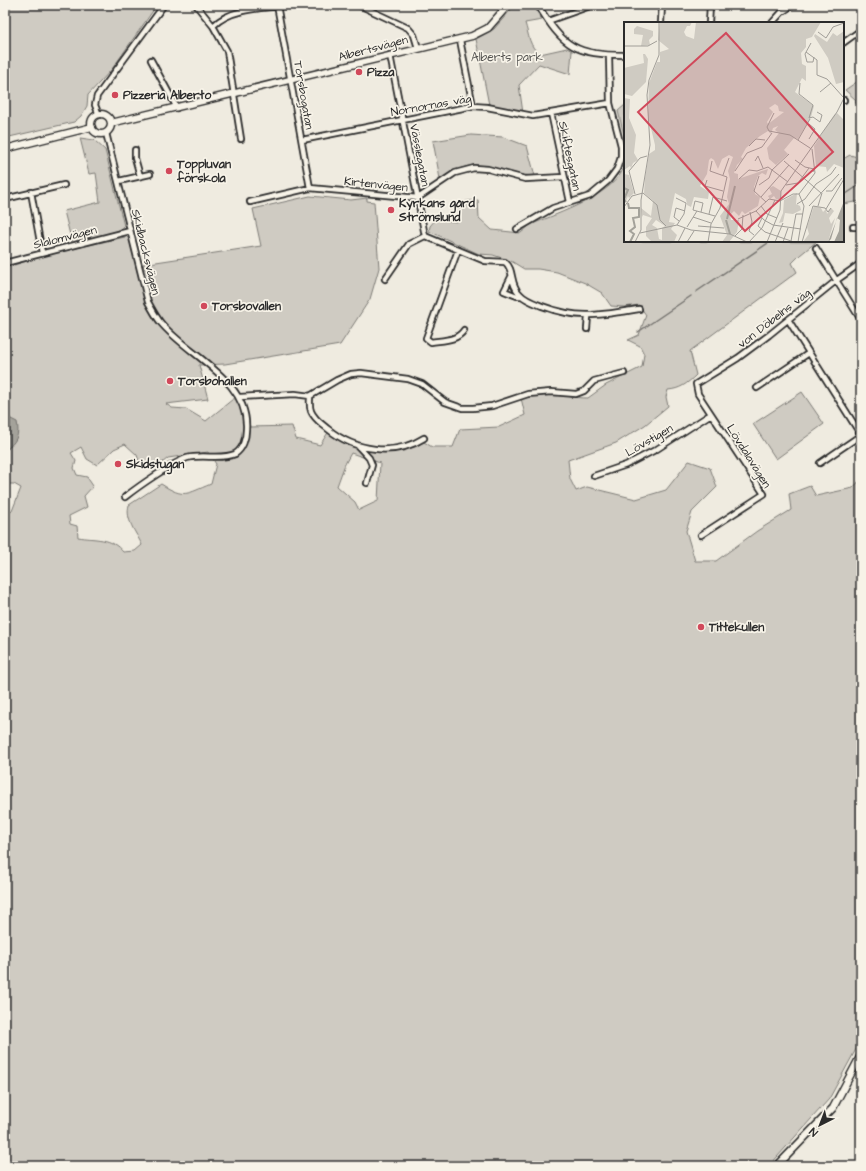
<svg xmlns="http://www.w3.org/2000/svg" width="866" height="1171" viewBox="0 0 866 1171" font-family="'Architects Daughter',sans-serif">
	<rect width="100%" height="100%" fill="#efebe0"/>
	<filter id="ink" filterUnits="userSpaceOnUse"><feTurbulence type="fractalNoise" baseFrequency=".025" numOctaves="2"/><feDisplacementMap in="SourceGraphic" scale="8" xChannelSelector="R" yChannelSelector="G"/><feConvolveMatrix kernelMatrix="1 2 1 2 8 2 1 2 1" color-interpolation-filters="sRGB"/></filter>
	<g filter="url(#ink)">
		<path fill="#cfcbc2" stroke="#7d7b76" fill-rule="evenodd" d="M5 5H157L112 69 88 95 87 106 81 116 74 122 5 138Z
			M515 5H533L542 20 525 23C529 35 529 47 540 54L567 48 572 51 570 74 539 64 519 85 523 113 489 105 476 39 494 29Z
			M861 79V103H855L856 100 845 90Z
			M625 105V139L618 111Z
			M471 135 503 137 527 146 535 176C492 174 484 151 440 179L433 141Z
			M80 138 94 140 105 150 124 226C115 236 85 239 72 243L64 211 100 202 96 173 89 174Z
			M850 155 861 158V201L843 204V159Z
			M625 164V241L816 242 800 255 792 263 797 272 690 351 696 375C687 384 680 389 668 390L666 397 668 406 645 425 616 443 568 460 570 479 576 491 587 487 636 499 666 490 689 461 710 468 717 487 692 512 686 531 695 561H716L757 531 791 510 789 494 810 486 816 496 853 488 861 479V1040L829 1099 769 1166H676C668 1157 658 1162 649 1166H5V512L8 514 12 511 21 488 14 484H5V451L9 448 10 417 5 416V268L45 255 125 237 129 238 142 289 151 286 143 264 261 246 253 209 310 196 351 200 367 198V201L374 202 379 268 370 299 340 345 225 364 199 365 208 399 166 404 172 408 186 409 206 421 233 399 243 398 250 427 292 426 296 439 320 445 329 431C360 455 390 456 424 442L432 447H453L460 429 499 427 525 415 521 398C547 389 562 398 588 398L606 385 642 367 644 354 640 346 628 340 639 335 646 315 639 305 624 307 611 306 602 293 585 283 557 272 538 269H524L511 261 493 255 479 254 429 231 430 226 436 219 457 222 460 202 478 200 479 218 492 230 521 233 530 225C556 214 618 194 625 164ZM125 444 137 455 139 461 155 469 168 458 208 452 216 464 211 484C186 494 185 499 161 484L129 505C125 520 136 532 142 545L135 551 123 552C111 537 96 540 78 537L77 526 70 524 69 516 87 507 84 496 93 486 87 477 77 475 74 468 76 461 71 453 81 447 87 459 97 465 114 449ZM351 453 380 463 378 501 359 510 355 502 337 486 345 464Z
			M802 392 824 424 776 459 753 424Z"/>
		<path fill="#a4a29a" stroke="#74726e" d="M5 416 17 422C20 435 16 443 5 450Z"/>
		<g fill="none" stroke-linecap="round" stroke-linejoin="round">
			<path stroke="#74726e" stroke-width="1.5" d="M843 196 861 184
				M696 292 771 241
				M638 332 691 296"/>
			<g stroke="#2b2b2b" stroke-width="8">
				<path id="street" d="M196 5 213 26 227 51 241 139
					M277 5 310 188
					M359 5 408 28 414 35 418 48
					M538 5C563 47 576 55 625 55
					M548 21 593 5
					M661 23 662 5
					M709 23 710 5
					M772 23 782 12 793 5
					M213 26C232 7 267 8 291 5
					M460 40 473 106
					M843 43 861 30
					M390 55 425 236
					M151 60 177 108
					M843 100H844
					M551 113 570 202
					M99 115 95 105 97 96 164 5
					M106 133 148 302C152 309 156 317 161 323 188 356 250 380 246 430 246 438 243 449 235 454 222 460 202 454 187 458 172 463 139 486 125 497
					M302 140 473 106 487 107 533 116 610 103
					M135 150V158L140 176
					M119 181 150 174
					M31 192 42 253
					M5 199 64 185
					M250 202 310 188 418 198 455 173 474 168 488 169 525 179 564 177
					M853 227H861
					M517 229 553 208 590 196 608 181 617 169 621 157V146L610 103 609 55
					M816 248 861 320
					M458 250 426 338 431 342C443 340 457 341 464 330
					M5 263 130 231
					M511 277 504 291 517 296H521
					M385 279 409 244 425 236 485 261 505 262C515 270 509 284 520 294 525 300 534 303 542 306 579 320 601 315 639 309
					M789 321 861 435 820 463
					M587 329 588 316
					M757 388 809 353
					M310 396C310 401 309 406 311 411 314 419 322 424 328 429 355 451 394 457 424 438
					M240 397 295 394 310 396 337 380 351 374 361 373 408 379 422 384 445 402 462 408H473L492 406 528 394 551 392 576 394 584 391 594 381 624 373
					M357 445 369 458 372 465 367 483
					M594 476 626 465 657 449 711 414
					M701 535 764 494 698 394 696 384 738 358 769 335 837 280 861 263"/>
			</g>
			<g stroke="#2b2b2b" stroke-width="9">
				<path id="secondary" d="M91 124a10 10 0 1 1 20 0a10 10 0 1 1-20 0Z
					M111 123 472 36 488 28 508 5
					M5 149 92 127
					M777 1166 833 1108 861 1055"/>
			</g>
			<use href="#street" stroke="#f7f3e8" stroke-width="4.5"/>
			<use href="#secondary" stroke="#f7f3e8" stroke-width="6"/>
		</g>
	</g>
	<g fill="#d1495b" stroke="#f7f3e8" stroke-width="1.5">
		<circle cx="359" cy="72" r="4"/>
		<circle cx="115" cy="95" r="4"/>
		<circle cx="169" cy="171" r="4"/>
		<circle cx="391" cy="210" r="4"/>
		<circle cx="204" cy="306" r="4"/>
		<circle cx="170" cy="381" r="4"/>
		<circle cx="118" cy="464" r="4"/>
		<circle cx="701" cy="627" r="4"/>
	</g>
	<g text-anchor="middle" stroke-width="3.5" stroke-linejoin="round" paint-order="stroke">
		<g font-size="12" fill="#2b2b2b" stroke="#f7f3e8">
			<text transform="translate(373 48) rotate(-15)" y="4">Albertsvägen</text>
			<text transform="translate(304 95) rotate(80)" y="4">Torsbogatan</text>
			<text transform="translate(431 105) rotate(-10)" y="4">Nornornas väg</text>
			<text transform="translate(420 155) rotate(79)" y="4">Vässlegatan</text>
			<text transform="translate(570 156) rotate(78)" y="4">Skiftesgatan</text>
			<text transform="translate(376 184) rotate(6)" y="4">Kirtenvägen</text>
			<text transform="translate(65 237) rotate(-14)" y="4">Slalomvägen</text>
			<text transform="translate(146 252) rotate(76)" y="4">Skidbacksvägen</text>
			<text transform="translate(774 318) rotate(-38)" y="4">von Döbelns väg</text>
			<text transform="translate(649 440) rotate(-30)" y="4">Lövstigen</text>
			<text transform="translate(749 456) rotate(58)" y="4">Lövdalavägen</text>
		</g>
		<g font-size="12" fill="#545351" stroke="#f7f3e8">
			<text x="507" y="61">Alberts park</text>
		</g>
		<g font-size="12" font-weight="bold" fill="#2b2b2b" stroke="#f7f3e8" text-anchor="start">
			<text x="367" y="76">Pizza</text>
			<text x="123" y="99">Pizzeria Alberto</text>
			<text x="177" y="168">Toppluvan<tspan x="177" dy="14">förskola</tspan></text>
			<text x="399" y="207">Kyrkans gård<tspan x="399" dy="14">Strömslund</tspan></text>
			<text x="212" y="310">Torsbovallen</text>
			<text x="178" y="385">Torsbohallen</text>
			<text x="126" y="468">Skidstugan</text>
			<text x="709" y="631">Tittekullen</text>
		</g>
	</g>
	<g transform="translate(624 22)">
		<rect width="220" height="220" fill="#efebe0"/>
		<path d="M36 0H68L66 4H63L60 10 62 14 70 17 72 0H197L188 15 182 17V25L177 31 178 42 182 44V59L178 56 171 70 190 84 187 95 174 117 170 116 160 128 164 132 152 143 145 137 143 126 155 111 151 108 154 104 149 106 147 112 144 109 136 114 122 126 117 135 119 137 113 143 110 151 114 152V157L144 147 142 153 138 151 134 154 130 165 131 172 136 175 134 184 121 192 118 189 115 194 110 189 106 193 107 198H115L113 210 105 220H98L103 213 96 194 105 182 103 175 106 157 104 149 109 135 105 133 98 137 94 147 90 138 87 136 85 138 83 152 76 164 85 170 84 177 70 175 67 185 63 183 62 177 51 171 45 200 51 201 47 207 53 213 50 220H28L22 214V205L28 196 19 193 18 195 17 186 27 194 29 179 20 171 21 156 25 132 31 128V123L24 94 25 61 33 40H36V30L45 27 34 18ZM151 82 154 84 155 89 160 90 144 102 143 100 149 90 145 86ZM32 198 41 204 38 206V218L35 217 33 206 28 203ZM13 4 29 9V14L25 18 26 23 17 24 19 13 10 12V7ZM220 9V60L212 62 204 36 190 14 191 12 203 20 209 11 213 14ZM19 32H21L24 37 22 60 8 74 0 72V46L20 41ZM0 76 6 77 5 96 12 113 10 131 14 138 9 141 7 146 6 144 0 148ZM213 91 220 98V146L210 142 203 150 202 145 192 144 190 124 210 93ZM0 152 5 153 10 171 5 176 4 174 0 184ZM149 164 157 169 156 178 152 177 150 174 146 177 144 174 148 172 145 166ZM173 171 172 182 176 184 177 188 169 192 161 191 159 200 155 201 159 191 160 178ZM190 184 197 186 199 190 202 187 203 192 207 186 210 189 205 196 207 202 211 196 204 220H179L185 212 183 205Z" fill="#cfcbc2" fill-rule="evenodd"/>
		<path d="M220 179V220H210L215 209 216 198 213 196 207 217 204 220Z" fill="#a4a29a"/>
		<path fill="none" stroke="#a4a29a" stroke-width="2" d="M0 166 4 168 0 177 2 180M4 181 5 186H15V195L9 196 11 205 6 209 10 212 6 220M103 197 111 164M102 198 106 212"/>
		<path fill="none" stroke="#a19e98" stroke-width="1" d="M194 10 202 16 209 5 220 1M187 21 181 32 183 40H189L190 35M0 24H24L33 19M182 30 193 38V53L203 57 220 76M176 61 175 72 189 83 185 96 189 95 196 100 198 93 193 90M196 70 207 61M213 90 220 76M150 91 143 105 145 109 166 113 186 126M185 102 191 107 185 117M174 118 186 97M125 124 132 117 141 118M188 125 213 90M171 138 181 145 190 147 189 150M131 139 134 134 139 146M160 139 197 171M144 145 164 160M111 149 123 131 138 125 148 111M99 153 105 136M135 154 130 169 142 180M115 157 125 148 133 149 144 145M83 158 81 164 99 169M135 163 145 156 148 148 165 132M162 163 174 161 185 146M202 169H208L218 156M19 171 33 183 36 198 42 204M11 172 5 149 16 136 23 134M175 172 191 151 188 127M137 175 165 143M52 176 62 181 60 192 53 203M173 182 181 177 192 162 207 152 212 145M137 184 143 192 153 196M185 184 215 152M189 184 201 186 204 190 207 186M194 184 198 171M0 185 8 174 19 171M202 187 220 157M132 189 140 198 149 203 177 207M77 190 79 181 71 179 69 188 91 194M126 190 128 200 125 209 130 213M85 192 89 175 103 179M69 195 87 201M138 196 134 204 141 210 170 220M114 197 132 189 145 177 156 179 169 172H175M55 199 50 195 52 186 61 189M74 204 100 206M63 205 73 189M16 211 53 203 67 208 106 212 123 220M111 214 118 207 119 193M167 219 172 192H179M11 220 17 208V178L26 123 23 73 25 58 35 33V0M54 220 61 206M63 220 70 209M84 220 87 202 96 186 103 155 86 149 88 139M125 220 138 206 151 178M143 220 156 188 157 169 188 125 186 127M151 220 159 201M159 220 164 206M174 220 180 184 175 172M178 220 189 184"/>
		<path fill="#d1495b" fill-opacity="0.15" stroke="#d1495b" stroke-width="2" d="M102 11 209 130 121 209 14 90Z"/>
		<rect width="220" height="220" fill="none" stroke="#2b2b2b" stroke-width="2"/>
	</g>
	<rect width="866" height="1171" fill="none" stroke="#f7f3e8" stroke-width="20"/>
	<rect x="10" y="10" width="846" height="1151" fill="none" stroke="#2b2b2b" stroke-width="1.5" filter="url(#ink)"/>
	<g transform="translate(820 1125) rotate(222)" stroke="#f7f3e8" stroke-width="3" paint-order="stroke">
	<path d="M0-3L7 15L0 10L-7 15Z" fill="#2b2b2b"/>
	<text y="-6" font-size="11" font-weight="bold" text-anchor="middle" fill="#2b2b2b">N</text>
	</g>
</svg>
